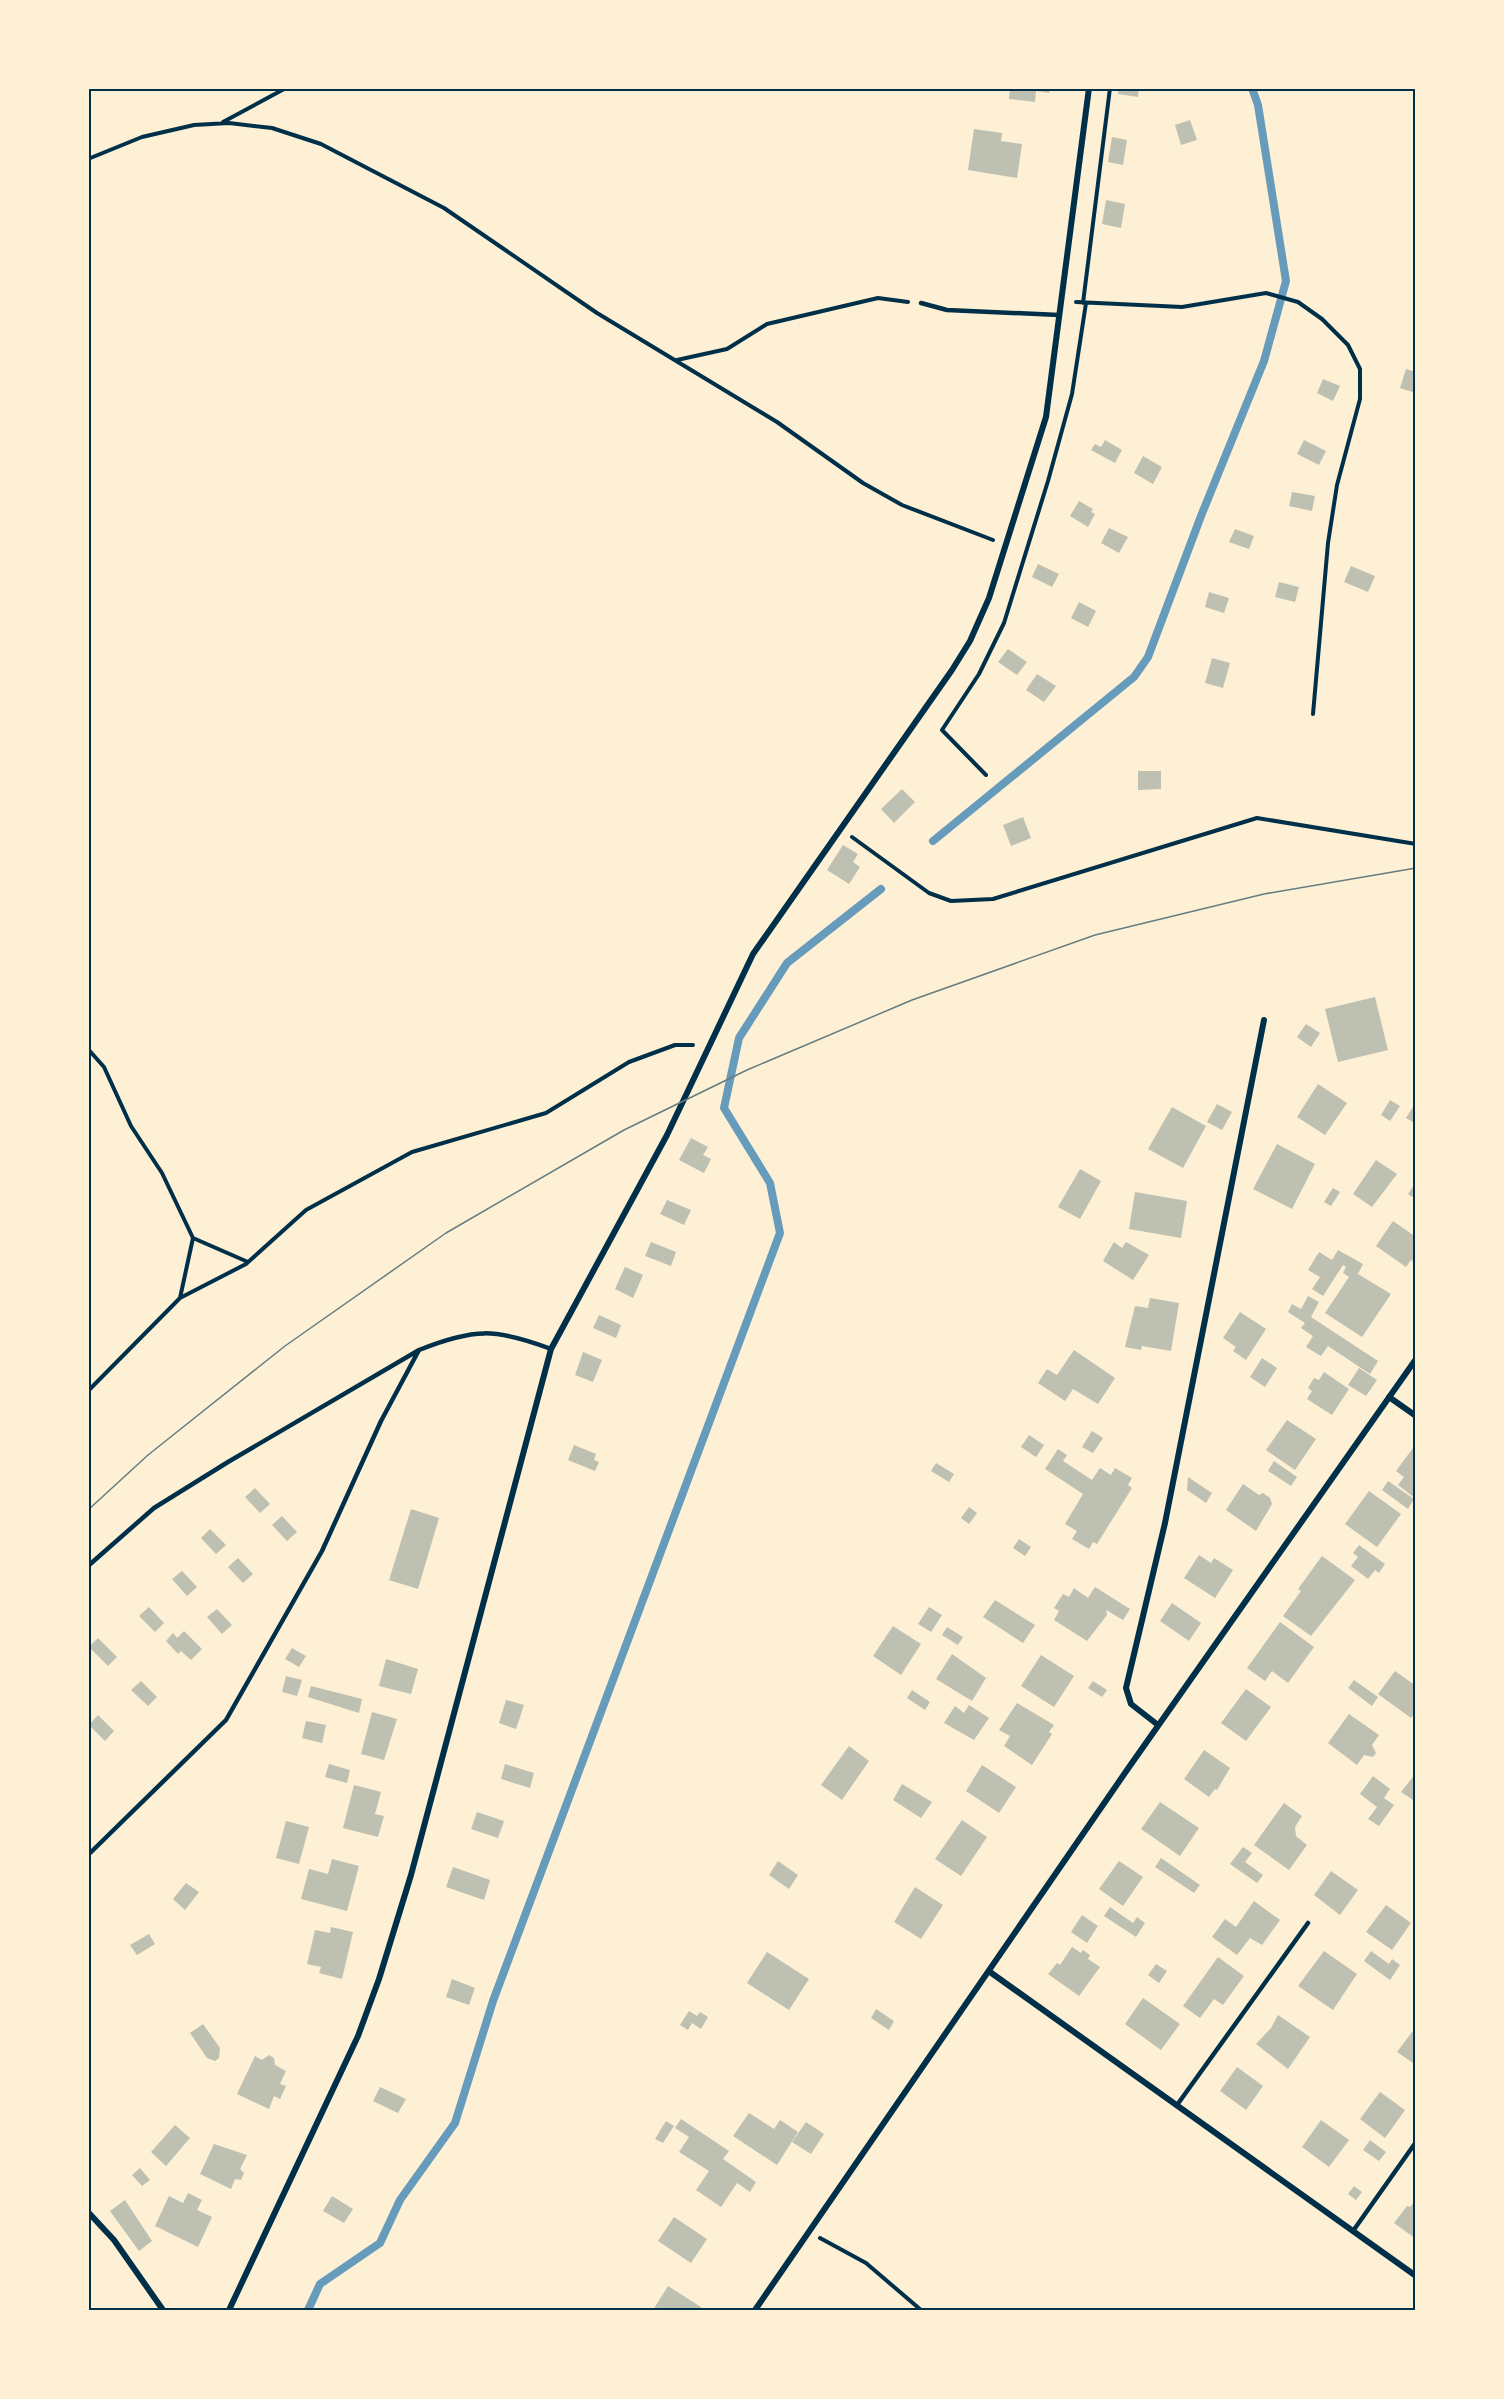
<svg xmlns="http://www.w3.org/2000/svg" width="1504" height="2399" viewBox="0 0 1504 2399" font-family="'Space Grotesk',sans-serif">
	<rect width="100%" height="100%" fill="#fdf0d5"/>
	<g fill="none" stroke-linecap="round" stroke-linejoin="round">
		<path stroke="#669bbc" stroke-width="8" d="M933 841 1134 677 1148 657 1201 516 1264 361 1286 281 1258 105 1252 88
			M308 2310 320 2284 380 2243 400 2200 455 2123 493 2001 780 1233 770 1183 724 1108 739 1038 787 963 881 889"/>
	</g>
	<path fill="#bec0b2" d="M1010 88H1050L1049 93 1036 91 1035 102 1009 99Z
		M1119 88H1139L1138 97 1118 94Z
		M1190 120 1197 140 1181 145 1175 125Z
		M974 129 1002 133 1001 141 1022 144 1017 178 968 170Z
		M1112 137 1127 140 1123 165 1108 162Z
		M1106 200 1125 204 1121 228 1102 224Z
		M1406 369 1416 372V393L1400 388Z
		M1323 379 1340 386 1333 401 1317 393Z
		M1105 440 1122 450 1115 463 1091 450 1095 444 1101 447Z
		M1304 440 1326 451 1319 465 1297 454Z
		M1143 456 1162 467 1153 484 1134 473Z
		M1292 492 1315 496 1312 511 1289 506Z
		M1079 501 1093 509 1091 512 1095 514 1088 527 1070 516Z
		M1109 528 1128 537 1119 553 1101 543Z
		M1235 529 1254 536 1249 549 1229 542Z
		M1038 564 1059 574 1052 587 1032 577Z
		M1351 566 1375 576 1368 592 1344 582Z
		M1279 582 1299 587 1295 602 1275 597Z
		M1209 592 1229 598 1224 613 1205 607Z
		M1079 602 1096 611 1088 627 1071 618Z
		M1008 649 1027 662 1017 675 998 662Z
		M1212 658 1230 663 1223 688 1205 683Z
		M1037 674 1056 686 1044 702 1026 690Z
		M1138 771H1161V789L1138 790Z
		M902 789 915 802 894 823 881 809Z
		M1023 817 1031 838 1011 846 1003 825Z
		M843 845 858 854 853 862 860 867 849 884 827 870Z
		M1375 997 1388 1050 1338 1062 1325 1009Z
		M1306 1024 1320 1033 1311 1047 1297 1037Z
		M1318 1084 1347 1103 1325 1135 1297 1117Z
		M1390 1100 1400 1106 1390 1121 1381 1115Z
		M1217 1104 1232 1112 1222 1130 1207 1122Z
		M1172 1107 1206 1126 1183 1168 1148 1149Z
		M1413 1107 1416 1109V1124L1406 1118Z
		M691 1138 708 1147 703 1155 711 1159 704 1173 679 1160Z
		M1277 1144 1315 1164 1292 1209 1253 1189Z
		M1376 1160 1397 1174 1372 1207 1353 1194Z
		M1080 1169 1101 1181 1080 1219 1058 1207Z
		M1416 1182V1199L1408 1194Z
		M1333 1188 1340 1192 1331 1206 1324 1202Z
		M1135 1192 1187 1201 1181 1238 1129 1229Z
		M667 1200 691 1210 684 1225 660 1214Z
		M1393 1221 1416 1237V1263L1411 1260 1406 1267 1376 1246Z
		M651 1242 676 1252 671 1266 645 1256Z
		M1114 1242 1122 1248 1126 1242 1149 1255 1133 1280 1103 1261Z
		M1338 1250 1363 1264 1358 1274 1391 1294 1362 1337 1325 1313 1349 1277 1343 1273 1346 1267 1343 1265 1323 1296 1312 1289 1320 1277 1308 1270 1319 1252 1332 1260Z
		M625 1267 643 1275 633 1298 615 1289Z
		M1308 1296 1319 1302 1311 1317 1378 1361 1370 1374 1328 1346 1321 1356 1306 1347 1313 1336 1301 1328 1305 1323 1288 1312 1292 1304 1301 1309Z
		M1150 1298 1179 1303 1171 1351 1142 1346 1141 1350 1125 1347 1135 1306 1148 1308Z
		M1240 1312 1266 1329 1246 1360 1233 1351 1236 1347 1223 1338Z
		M599 1315 621 1325 616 1338 593 1328Z
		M1074 1350 1115 1378 1098 1404 1073 1389 1065 1401 1038 1383 1047 1369 1057 1375Z
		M583 1352 602 1360 593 1382 575 1375Z
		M1262 1358 1277 1368 1265 1387 1250 1377Z
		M1359 1368 1377 1380 1366 1396 1348 1385Z
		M1324 1372 1349 1389 1332 1415 1307 1399 1312 1391 1308 1388 1314 1378 1319 1380Z
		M1287 1420 1316 1439 1295 1470 1266 1450Z
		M1092 1431 1103 1438 1093 1453 1082 1447Z
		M1029 1435 1044 1445 1036 1457 1021 1447Z
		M574 1445 596 1454 594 1460 599 1462 595 1471 568 1460Z
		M1413 1448 1416 1449V1499L1398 1485 1404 1477 1396 1471Z
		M1058 1449 1067 1455 1063 1461 1092 1480 1100 1468 1111 1475 1115 1468 1132 1478 1128 1485 1132 1488 1097 1544 1093 1542 1089 1549 1072 1539 1077 1531 1065 1524 1083 1494 1045 1469Z
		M1274 1461 1297 1477 1291 1486 1268 1471Z
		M936 1463 954 1474 949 1482 931 1471Z
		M1188 1477 1212 1493 1206 1503 1187 1490Z
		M1388 1481 1414 1499 1408 1509 1382 1490Z
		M1243 1484 1259 1495 1263 1493 1270 1498 1272 1504 1256 1531 1226 1510Z
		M255 1488 270 1504 260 1513 245 1497Z
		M1369 1491 1401 1514 1377 1547 1345 1524Z
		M969 1507 977 1513 969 1524 961 1518Z
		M411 1509 439 1518 418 1589 389 1580Z
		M282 1516 297 1532 287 1541 272 1525Z
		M210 1529 226 1545 216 1554 201 1538Z
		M1019 1539 1031 1547 1025 1556 1013 1548Z
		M1359 1545 1385 1564 1379 1573 1375 1570 1368 1579 1351 1566 1358 1557 1353 1553Z
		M1199 1555 1211 1563 1214 1558 1233 1570 1215 1598 1184 1578Z
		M1322 1556 1355 1580 1311 1636 1283 1616 1301 1591 1298 1589Z
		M238 1558 253 1574 243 1583 228 1567Z
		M182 1571 197 1587 187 1596 172 1579Z
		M1095 1587 1130 1609 1123 1620 1106 1610 1107 1615 1087 1641 1054 1620 1059 1611 1054 1608 1063 1594 1069 1597 1074 1588 1088 1598Z
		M995 1600 1035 1625 1023 1643 983 1617Z
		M1172 1603 1201 1623 1189 1641 1160 1621Z
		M149 1607 164 1623 155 1632 139 1616Z
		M929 1607 942 1615 931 1632 918 1624Z
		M217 1609 232 1625 222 1634 207 1617Z
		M1280 1622 1314 1647 1288 1683 1272 1671 1265 1681 1247 1668Z
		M893 1626 921 1644 901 1675 873 1656Z
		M947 1627 963 1637 958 1645 942 1635Z
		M184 1631 202 1649 191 1660 181 1651 178 1654 166 1641 173 1633 177 1638Z
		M98 1638 117 1657 108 1666 89 1647Z
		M292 1648 306 1656 299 1667 285 1659Z
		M952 1654 986 1678 972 1701 936 1679Z
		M1041 1655 1074 1676 1054 1707 1021 1686Z
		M386 1659 418 1669 411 1694 379 1686Z
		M1395 1671 1416 1686V1712L1411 1718 1378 1694Z
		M286 1676 302 1680 297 1696 282 1692Z
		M1354 1680 1378 1697 1372 1706 1348 1688Z
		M141 1681 157 1697 148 1706 131 1690Z
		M1093 1681 1107 1690 1102 1697 1088 1688Z
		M311 1686 362 1699 359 1713 308 1697Z
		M1246 1689 1271 1707 1246 1741 1221 1723Z
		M912 1690 930 1702 925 1710 907 1698Z
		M506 1700 524 1705 516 1729 499 1723Z
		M1017 1703 1054 1725 1049 1732 1052 1734 1032 1765 1004 1746 1010 1736 999 1730Z
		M969 1705 989 1718 974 1740 944 1723 955 1706 964 1713Z
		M372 1712 397 1719 384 1760 361 1754Z
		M1349 1714 1379 1735 1372 1745 1376 1753 1373 1757 1364 1755 1357 1765 1328 1743Z
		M98 1715 114 1731 105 1741 89 1725Z
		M306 1721 326 1725 322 1743 302 1738Z
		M849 1746 869 1761 842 1800 821 1785Z
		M1204 1750 1230 1768 1217 1790 1215 1789 1209 1797 1184 1779Z
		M329 1764 350 1770 347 1783 325 1777Z
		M505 1764 534 1773 530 1788 501 1779Z
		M982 1765 1016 1787 999 1813 966 1791Z
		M1416 1773V1802L1401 1792Z
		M1373 1776 1390 1789 1384 1798 1394 1805 1379 1826 1368 1819 1377 1807 1360 1794Z
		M902 1784 932 1802 921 1818 893 1800Z
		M354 1785 381 1792 375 1814 384 1816 378 1837 343 1828Z
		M1160 1802 1199 1828 1180 1856 1141 1829Z
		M1284 1803 1302 1816 1295 1827 1296 1836 1307 1845 1289 1870 1254 1845Z
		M477 1812 504 1821 498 1838 471 1829Z
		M962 1820 987 1837 961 1876 935 1859Z
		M286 1821 309 1827 299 1864 276 1858Z
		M1243 1847 1252 1853 1245 1862 1263 1875 1257 1883 1230 1864Z
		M1161 1858 1200 1885 1194 1893 1155 1867Z
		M332 1859 359 1866 347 1911 301 1899 309 1869 328 1874Z
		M778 1861 798 1875 789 1889 769 1875Z
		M1119 1861 1143 1877 1123 1906 1099 1889Z
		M453 1867 490 1880 484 1900 446 1887Z
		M1331 1871 1358 1890 1340 1915 1314 1895Z
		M186 1883 199 1892 185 1910 173 1899Z
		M915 1887 943 1905 921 1939 894 1922Z
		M1254 1901 1280 1920 1262 1945 1250 1938 1237 1955 1212 1937 1225 1919 1236 1927Z
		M1386 1905 1411 1923 1392 1950 1366 1932Z
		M1110 1907 1133 1923 1137 1917 1145 1923 1136 1937 1104 1916Z
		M1082 1915 1098 1926 1087 1943 1071 1932Z
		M331 1927 353 1932 342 1979 319 1973 321 1967 307 1964 315 1930 330 1933Z
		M149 1934 155 1944 137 1955 130 1945Z
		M1072 1947 1081 1953 1083 1950 1090 1955 1088 1959 1100 1967 1079 1996 1048 1974 1057 1963 1060 1965Z
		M1324 1951 1357 1974 1333 2010 1298 1986Z
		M1371 1951 1389 1964 1392 1959 1400 1965 1390 1980 1364 1961Z
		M767 1952 809 1979 789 2010 747 1983Z
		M1218 1957 1244 1976 1223 2005 1214 1999 1200 2018 1183 2006Z
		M1156 1964 1167 1971 1159 1983 1148 1975Z
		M452 1979 475 1988 469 2005 446 1997Z
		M1143 1998 1180 2024 1161 2050 1125 2024Z
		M876 2009 894 2021 889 2030 871 2018Z
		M689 2011 697 2016 700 2012 708 2017 701 2029 692 2023 688 2030 680 2025Z
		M1278 2015 1310 2037 1288 2069 1256 2044 1271 2028Z
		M203 2024 220 2048 219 2058 215 2061 207 2058 190 2033Z
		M1412 2032 1416 2034V2065L1397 2052Z
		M269 2055 274 2058 275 2065 286 2071 280 2084 286 2086 280 2099 274 2096 269 2109 237 2094 255 2056 262 2060Z
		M1237 2067 1263 2086 1246 2110 1220 2091Z
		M380 2087 406 2099 398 2113 373 2101Z
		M1380 2092 1405 2110 1385 2138 1360 2119Z
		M749 2113 774 2129 780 2120 798 2132 777 2165 733 2136Z
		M681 2119 729 2151 723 2159 756 2182 750 2192 737 2183 721 2207 696 2190 709 2171 679 2152 689 2137 675 2128Z
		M1321 2120 1349 2140 1329 2167 1302 2147Z
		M666 2121 674 2126 663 2143 655 2139Z
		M806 2122 824 2134 811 2154 792 2142Z
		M175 2125 190 2138 166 2166 151 2152Z
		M1370 2140 1386 2152 1379 2161 1363 2150Z
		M214 2144 247 2155 240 2169 244 2173 241 2180 235 2179 231 2189 200 2174Z
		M140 2168 150 2180 142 2186 132 2175Z
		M1354 2186 1362 2192 1356 2200 1348 2194Z
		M188 2193 202 2200 197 2210 212 2217 198 2247 155 2226 169 2196 183 2203Z
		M332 2196 353 2209 344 2223 323 2211Z
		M125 2200 152 2241 139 2251 110 2211Z
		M1416 2200V2239L1394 2223 1407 2206 1410 2207Z
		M674 2217 707 2239 691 2263 658 2241Z
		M668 2286 701 2307 699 2310H653Z"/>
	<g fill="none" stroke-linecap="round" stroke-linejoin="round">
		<path stroke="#003049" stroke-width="4" d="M223 122 286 88
			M88 159 142 137 194 125 229 123 272 128 321 144 444 208 597 313 777 422 863 483 902 505 993 540
			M1076 302 1182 307 1266 293 1298 302 1322 319 1348 345 1360 369V399L1337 485 1328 543 1313 714
			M1083 303 1110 88
			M677 360 727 349 767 324 878 298 908 302
			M986 775 942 730 979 674 1004 623 1048 481 1072 394 1086 303
			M852 837 929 893 951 901 993 899 1257 818 1416 844
			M88 1049 104 1067 131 1126 162 1173 193 1238 180 1298
			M193 1238 248 1262
			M88 1391 180 1298 246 1264 306 1210 412 1152 546 1113 629 1062 675 1045H693
			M820 2238 866 2263 921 2310"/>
		<path stroke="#003049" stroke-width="4.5" d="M921 303 947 310 1059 315
			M88 1566 154 1508 228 1462 419 1350C473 1328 496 1328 551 1349
			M88 1855 226 1720 322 1551 381 1421 419 1350
			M1177 2105 1308 1923
			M1353 2231 1416 2142"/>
		<path stroke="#003049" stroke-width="6" d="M1389 1397 1416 1416
			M1158 1725 1131 1704 1126 1688 1165 1523 1264 1020
			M990 1972 1416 2276
			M88 2212 114 2240 163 2310
			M229 2310 358 2036 379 1979 411 1875 551 1349 667 1135 753 954 952 670 970 641 989 598 1046 417 1089 88
			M755 2310 1127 1770 1416 1359"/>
		<path stroke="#657d81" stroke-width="1.5" d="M88 1510 148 1455 285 1346 446 1233 624 1130 747 1070 912 1000 1095 935 1264 894 1416 868"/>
	</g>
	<rect width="1504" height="2399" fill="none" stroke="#fdf0d5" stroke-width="180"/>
	<rect x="90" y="90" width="1324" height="2219" fill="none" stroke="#003049" stroke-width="2"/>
</svg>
